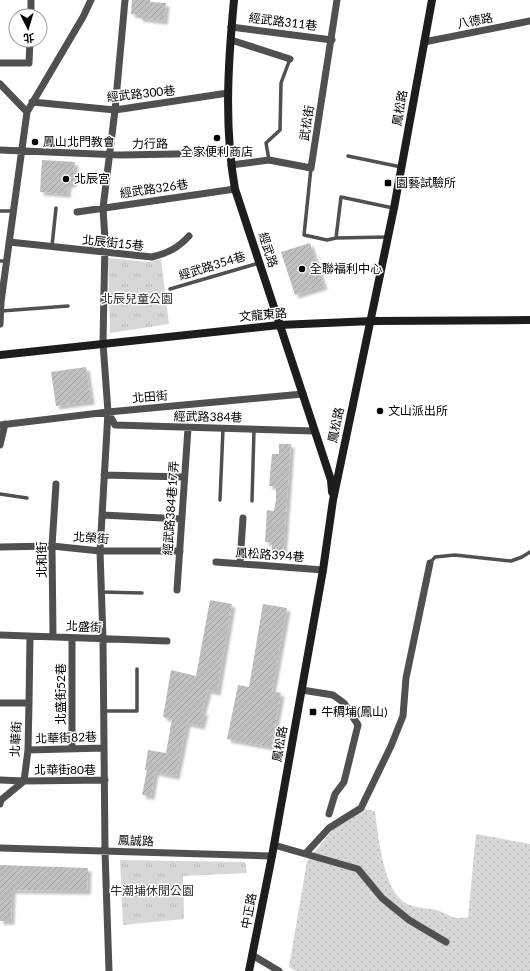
<svg xmlns="http://www.w3.org/2000/svg" width="530" height="971" viewBox="0 0 530 971" font-family="Lato,'Noto Sans TC',sans-serif">
	<defs>
		<pattern id="grass-dots" width="8" height="8" patternUnits="userSpaceOnUse"><rect width="8" height="8" fill="#d7d7d7"/><path d="M2 2h.1M6 6h.1" fill="none" stroke="#b7b7b7" stroke-width="1.8" stroke-linecap="round"/></pattern>
		<pattern id="park-tufts" width="24" height="20" patternUnits="userSpaceOnUse"><rect width="24" height="20" fill="#d7d7d7"/><path d="M3 7l-1-3M5 7V3M7 7l1-3M15 17l-1-3M17 17v-4M19 17l1-3" fill="none" stroke="#b7b7b7"/></pattern>
		<pattern id="building-hatch" width="6" height="6" patternUnits="userSpaceOnUse"><rect width="6" height="6" fill="#c0c0c0"/><path d="M-1 1l2-2M0 6l6-6M5 7l2-2" fill="none" stroke="#a3a3a3"/></pattern>
		<filter id="shadow"><feDropShadow dx="3.5" dy="3.5" stdDeviation="1" flood-color="#0004"/></filter>
	</defs>
	<rect width="100%" height="100%" fill="#fff"/>
	<path fill="url(#grass-dots)" d="M364 809 375 811C378 834 383 889 404 902 412 908 427 908 436 910 453 915 449 920 468 917L476 834 530 844V971H296L289 967 307 861 335 827Z"/>
	<path fill="url(#park-tufts)" d="M108 258 150 262 161 259 169 324 110 333Z
		M120 860 245 862 247 873 183 876 184 919 123 925Z"/>
	<path fill="url(#building-hatch)" filter="url(#shadow)" d="M132 0H150V2L166 3 164 21 139 18V15L131 14Z
		M42 160 75 162 73 184H68L67 194 40 192Z
		M310 243 324 286 295 295 281 252Z
		M86 367 91 401 56 406 51 372Z
		M279 444H291L283 554 272 553V543L265 542 267 510 274 511 276 500V486H269L272 454H279Z
		M210 600 232 604 217 692 208 690 202 712H205L201 726 187 723 176 776 155 772 151 796 142 795 147 770H145L148 750 166 753 172 719 163 717 171 670 196 676Z
		M263 604 287 608 272 691 281 693 271 747 227 739 238 685 249 687Z
		M0 865 88 868 87 891 12 890 11 921H0Z"/>
	<g fill="none" stroke-linecap="round" stroke-linejoin="round">
		<path stroke="#505050" stroke-width="3.5" d="M348 156 401 167
			M269 160 266 143 280 130 281 83 290 59
			M311 168 304 235 327 240 336 238 387 237
			M0 211H13
			M336 238 341 197 393 208
			M52 246 56 208
			M0 261H7
			M170 289 259 263
			M1 311 68 306
			M0 494 27 498
			M220 500 223 429
			M252 501 254 429
			M430 563 435 557 455 555 511 561 522 557 530 552
			M101 592 142 593
			M104 711H137V669"/>
		<path stroke="#505050" stroke-width="7" d="M31 16V0
			M231 27 332 40
			M231 40 290 59
			M424 42 530 21
			M0 63H29L30 40
			M0 84 27 112
			M32 102 115 110 228 93
			M0 150 121 155 229 153
			M231 165 269 160 311 168 337 0
			M77 212 235 189
			M9 242 152 257C168 253 178 248 189 236
			M0 324 1 302 27 112 83 17 91 0
			M108 412 115 425 314 431
			M0 425 108 412 303 394
			M0 445 5 424
			M104 475 184 477
			M102 515 182 519
			M0 547 52 546 100 551H180
			M216 562 323 570
			M240 563 243 518
			M177 590 188 428
			M0 635 167 641
			M53 636 52 546 56 484
			M72 638V749
			M302 690 333 695 344 703 358 725 344 782 335 794 329 814
			M0 703H29L28 750 24 781 0 780
			M29 703 30 637
			M28 750 104 748
			M0 804 1 800 24 781 105 780
			M274 845 358 869 382 898 409 920 446 942
			M0 848 272 856
			M306 853 329 828 361 808 391 746 403 716 406 678 430 563
			M252 955 279 971
			M109 971 105 851 103 639 100 551 108 412 103 343 105 240 103 208 115 110 125 0"/>
		<path stroke="#1d1d1d" stroke-width="8" d="M234 0C228 63 224 127 235 189L331 480 332 492
			M0 355 279 325 372 321 530 320
			M249 971 272 856 323 570 333 500 394 208 432 0"/>
	</g>
	<g fill="#000" stroke="#fff" stroke-width="1.5">
		<circle cx="217" cy="138" r="4"/>
		<circle cx="35" cy="142" r="4"/>
		<circle cx="66" cy="179" r="4"/>
		<rect x="384" y="179" width="8" height="8" rx="2"/>
		<circle cx="302" cy="269" r="4"/>
		<circle cx="380" cy="411" r="4"/>
		<rect x="309" y="708" width="8" height="8" rx="2"/>
	</g>
	<g text-anchor="middle" stroke-width="3" stroke-linejoin="round" paint-order="stroke">
		<g font-size="12" fill="#000" stroke="#fff">
			<text transform="translate(475 21) rotate(-11)" y="4">八德路</text>
			<text transform="translate(283 22) rotate(7)" y="4">經武路311巷</text>
			<text transform="translate(141 94) rotate(-6)" y="4">經武路300巷</text>
			<text transform="translate(400 108) rotate(-80)" y="4">鳳松路</text>
			<text transform="translate(307 123) rotate(-81)" y="4">武松街</text>
			<text transform="translate(150 144) rotate(-1)" y="4">力行路</text>
			<text transform="translate(154 189) rotate(-8)" y="4">經武路326巷</text>
			<text transform="translate(113 243) rotate(6)" y="4">北辰街15巷</text>
			<text transform="translate(268 250) rotate(72)" y="4">經武路</text>
			<text transform="translate(212 266) rotate(-17)" y="4">經武路354巷</text>
			<text transform="translate(263 315) rotate(-5)" y="4">文龍東路</text>
			<text transform="translate(150 397) rotate(-5)" y="4">北田街</text>
			<text transform="translate(208 417) rotate(1)" y="4">經武路384巷</text>
			<text transform="translate(336 425) rotate(-78)" y="4">鳳松路</text>
			<text transform="translate(171 508) rotate(-86)" y="4">經武路384巷17弄</text>
			<text transform="translate(91 538) rotate(4)" y="4">北榮街</text>
			<text transform="translate(270 555) rotate(4)" y="4">鳳松路394巷</text>
			<text transform="translate(42 560) rotate(-90)" y="4">北和街</text>
			<text transform="translate(84 627) rotate(3)" y="4">北盛街</text>
			<text transform="translate(61 694) rotate(-90)" y="4">北盛街52巷</text>
			<text transform="translate(66 738) rotate(-2)" y="4">北華街82巷</text>
			<text transform="translate(16 739) rotate(-87)" y="4">北華街</text>
			<text transform="translate(280 744) rotate(-80)" y="4">鳳松路</text>
			<text x="65" y="774">北華街80巷</text>
			<text transform="translate(136 841) rotate(2)" y="4">鳳誠路</text>
			<text transform="translate(249 911) rotate(-79)" y="4">中正路</text>
		</g>
		<g font-size="12" fill="#000" stroke="#fff" text-anchor="start">
			<text x="43" y="146">鳳山北門教會</text>
			<text x="217" y="156" text-anchor="middle">全家便利商店</text>
			<text x="74" y="183">北辰宮</text>
			<text x="396" y="187">園藝試驗所</text>
			<text x="310" y="273">全聯福利中心</text>
			<text x="388" y="415">文山派出所</text>
			<text x="321" y="716">牛稠埔(鳳山)</text>
		</g>
		<g font-size="12" fill="#2e2e2e" stroke="#fff">
			<text x="137" y="303">北辰兒童公園</text>
			<text x="152" y="895">牛潮埔休閒公園</text>
		</g>
	</g>
	<g transform="translate(28 28) rotate(175)"><circle r="19" fill="#ffffff" stroke="#999999"/>
	<path d="M0-3L7 15L0 10L-7 15Z" fill="#000000"/>
	<text y="-6" font-size="11" font-weight="bold" text-anchor="middle" fill="#000000">北</text>
	</g>
</svg>
